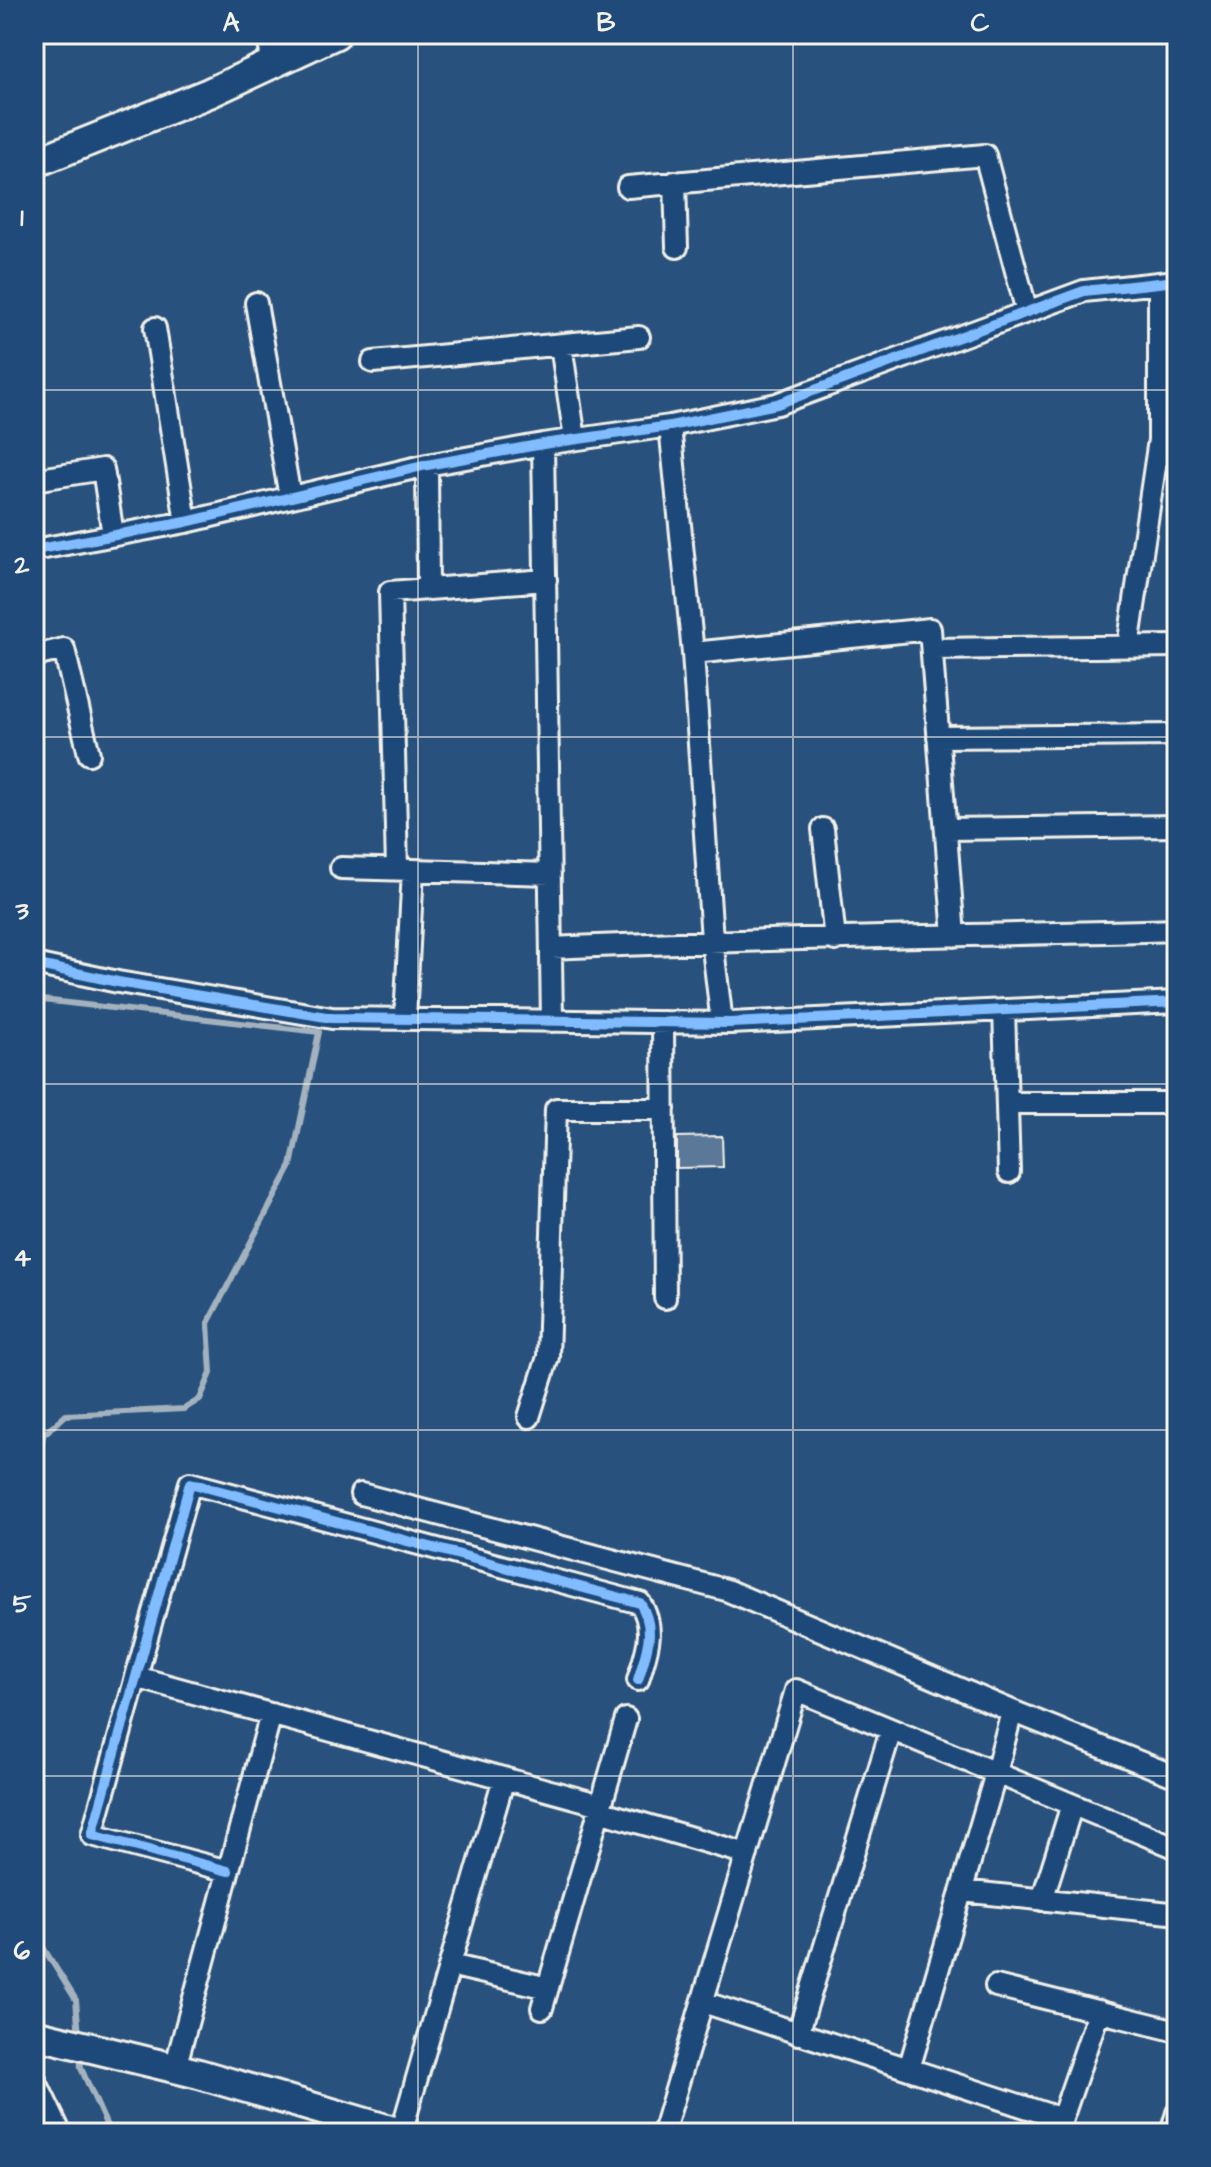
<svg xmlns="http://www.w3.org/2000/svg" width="1211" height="2167" viewBox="0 0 1211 2167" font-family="'Architects Daughter',sans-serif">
	<rect width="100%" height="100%" fill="#28517e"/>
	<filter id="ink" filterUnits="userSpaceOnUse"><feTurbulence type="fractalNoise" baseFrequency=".0125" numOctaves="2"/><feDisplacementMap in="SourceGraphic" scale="16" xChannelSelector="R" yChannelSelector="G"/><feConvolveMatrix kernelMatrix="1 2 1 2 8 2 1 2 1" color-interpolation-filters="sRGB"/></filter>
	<g filter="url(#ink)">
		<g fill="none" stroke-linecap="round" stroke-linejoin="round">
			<path stroke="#a4b2be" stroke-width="6" d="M34 999 319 1032 291 1166 208 1323 211 1373 200 1399 184 1409 66 1415 43 1435 34 1492
				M34 1933 76 2000 79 2036
				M80 2051 81 2068 110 2133"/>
		</g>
		<path fill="#5b7899" stroke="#f4f1e8" stroke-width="2" d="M722 1136 723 1167 677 1168V1137Z"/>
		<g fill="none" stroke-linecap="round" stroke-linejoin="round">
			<g stroke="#f4f1e8" stroke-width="26">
				<path id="street" d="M267 34 273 63
					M675 182 677 247
					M628 187 985 155 1027 312
					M256 303 290 497
					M155 328 186 522
					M561 345 575 439
					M373 362 639 337
					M670 426 693 653 712 940 722 1023
					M543 444 552 1021
					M427 465 428 589
					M34 480 103 469 113 535
					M34 550 186 522 427 465 543 444 670 426 777 404 1084 291 1177 281
					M1128 647 1159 440V283
					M932 649 1177 646
					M693 653 930 629 954 936
					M34 656 64 649 89 754
					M938 737 1177 735
					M823 829 835 940
					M946 829 1177 826
					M341 868 550 874
					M397 869 390 592 546 580
					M551 948C760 938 968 936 1177 930
					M34 964 118 982 332 1018 730 1023 1177 1002
					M1004 1010 1009 1172
					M405 1019 413 870
					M663 1022 665 1298
					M1007 1103H1177
					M529 1417 548 1357 556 1109H664
					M361 1494 726 1590 1012 1711 1177 1777
					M136 1677 601 1805
					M599 1811 747 1854
					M228 1871 92 1835 190 1483 640 1603C657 1630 646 1652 638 1680
					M962 1891 1170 1913
					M1042 1900 1072 1805
					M450 1965 548 1988
					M996 1986 1177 2031
					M703 2002 1062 2119
					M542 2008 626 1719
					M798 2034 891 1730
					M175 2068 271 1714
					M909 2069 996 1773 1012 1711
					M34 2078 58 2128 57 2133
					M401 2133 504 1778
					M663 2133 796 1690 1177 1848
					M1057 2133 1099 2011
					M1171 2133 1177 2113"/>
			</g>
			<g stroke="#f4f1e8" stroke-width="34">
				<path id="secondary" d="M34 163 209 93 336 34
					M34 2034 199 2074 400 2133"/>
			</g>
			<use href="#street" stroke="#1f4a7a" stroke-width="20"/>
			<use href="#secondary" stroke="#1f4a7a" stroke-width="28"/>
			<g stroke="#1f4a7a" stroke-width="15">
				<path id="cycleway" d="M34 550 186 522 427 465 543 444 670 426 777 404 1084 291 1177 281
					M34 964 118 982 332 1018 730 1023 1177 1002
					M228 1871 92 1835 190 1483 640 1603C657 1630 646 1652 638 1680"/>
			</g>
			<use href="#cycleway" stroke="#80bcff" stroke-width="10"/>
		</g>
	</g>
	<path fill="none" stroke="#f4f1e8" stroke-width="2" stroke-opacity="0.55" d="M418 34V2133M793 34V2133M34 390H1177M34 737H1177M34 1084H1177M34 1430H1177M34 1776H1177"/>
	<rect width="1211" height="2167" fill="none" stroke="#1f4a7a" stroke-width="88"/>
	<rect x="44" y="44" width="1123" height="2079" fill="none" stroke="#f4f1e8" stroke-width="3"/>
	<g font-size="26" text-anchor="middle" font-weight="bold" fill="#f4f1e8">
		<text x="231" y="31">A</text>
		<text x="606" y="31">B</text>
		<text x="980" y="31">C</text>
		<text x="22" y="226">1</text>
		<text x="22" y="573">2</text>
		<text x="22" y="919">3</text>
		<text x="22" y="1266">4</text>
		<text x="22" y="1612">5</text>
		<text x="22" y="1959">6</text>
	</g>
</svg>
